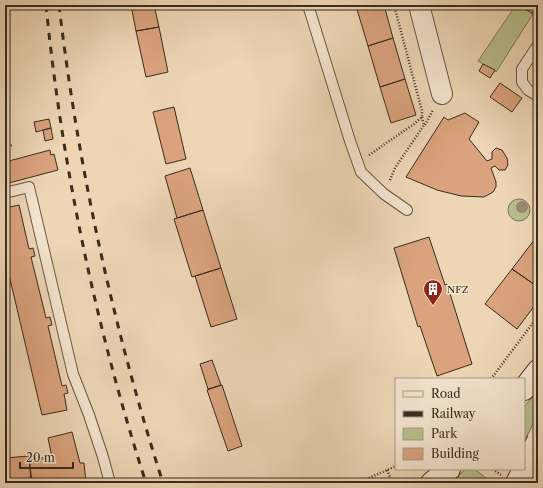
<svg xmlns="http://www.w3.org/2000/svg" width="543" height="488" viewBox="0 0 543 488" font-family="'Libre Caslon Text',serif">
	<rect width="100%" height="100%" fill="#eed6b5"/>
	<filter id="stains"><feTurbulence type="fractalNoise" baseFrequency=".005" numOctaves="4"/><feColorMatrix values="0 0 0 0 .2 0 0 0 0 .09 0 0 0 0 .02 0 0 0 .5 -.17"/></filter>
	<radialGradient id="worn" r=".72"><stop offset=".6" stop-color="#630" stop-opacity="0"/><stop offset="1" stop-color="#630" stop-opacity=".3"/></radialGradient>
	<path fill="#b9be8d" stroke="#787656" d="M516 5H519L533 14 496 72 478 61Z
		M508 210a11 11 0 1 1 22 0a11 11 0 1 1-22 0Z
		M538 390V414L524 442V407Z
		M466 469H474L493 483H450Z"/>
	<path fill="#daa37e" stroke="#382d1f" d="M131 5H154L159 27 136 31Z
		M359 5H384L393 38 368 46 356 6Z
		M527 5H537L532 13 525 9Z
		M159 27 168 72 146 77 136 31Z
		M393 38 405 79 380 87 368 46Z
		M483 64 495 70 490 78 479 71Z
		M405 79 416 115 391 123 380 87Z
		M500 83 522 98 512 112 490 97Z
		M174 107 186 159 166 164 153 112Z
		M465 113 479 122 469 139 487 161 492 159V152L496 148 502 150 507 158 508 165 505 170H499L495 166 491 168 496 182V187L493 192 484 197 461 196 437 190 406 177 444 117 448 120Z
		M49 119 51 128 36 132 34 122Z
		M51 128 53 139 45 141 43 130Z
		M50 150 51 155 54 154 58 170 5 184V162Z
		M190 168 203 210 177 218 165 176Z
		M19 205 29 249 33 248 35 256 31 257 46 318 50 317 52 325 48 326 62 386 66 385 68 393 64 394 67 410 42 415 6 262 5 263V208Z
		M203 210 221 268 192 277 174 219Z
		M538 235V287L512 269Z
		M429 237 445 285 447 284 472 364 437 376 420 326 418 327 394 248Z
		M221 268 237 319 211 327 195 276Z
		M512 269 538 287V301L517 329 485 304Z
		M212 360 221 385 208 389 200 364Z
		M222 385 242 446 228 451 207 390Z
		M72 432 80 463H84L86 483H32L29 456H31V459L52 457 48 438Z
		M29 456 31 483H5V458Z"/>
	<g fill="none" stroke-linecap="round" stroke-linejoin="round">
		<g stroke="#665744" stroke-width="12">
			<path id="service" d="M308 5 350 141 361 172 384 194 407 210
				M538 45 522 69V82L528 90 538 96
				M5 193 29 187 73 374 89 415 103 457 110 483"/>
		</g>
		<g stroke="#665744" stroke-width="22">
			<path id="minor" d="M419 5 442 94"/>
		</g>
		<g stroke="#382d1f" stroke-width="24">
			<path id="secondary" d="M524 389 538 371
				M432 483 449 469
				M517 483 524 469"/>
		</g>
		<path stroke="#382d1f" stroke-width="2.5" stroke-dasharray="1 2" stroke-linecap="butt" d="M425 125 433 110
			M5 147 12 145
			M369 155 414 124 422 117V111L394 5
			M390 180 395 168 424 125 422 117
			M491 379 538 316
			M5 399 7 408
			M493 469 501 475
			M387 470 391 479 390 483
			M358 483 396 466"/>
		<use href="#service" stroke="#f4e4cf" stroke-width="10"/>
		<use href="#minor" stroke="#f4e4cf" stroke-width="20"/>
		<use href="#secondary" stroke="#f4e4cf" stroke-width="22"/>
		<path stroke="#382d1f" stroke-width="3" stroke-dasharray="7 7" stroke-linecap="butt" d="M46 5C62 167 96 328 146 483
			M59 5C78 167 113 327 163 483"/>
		<g stroke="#382d1f" stroke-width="24" stroke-linecap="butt">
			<path id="secondary-bridge" d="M524 469 538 441"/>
		</g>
		<use href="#secondary-bridge" stroke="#f4e4cf" stroke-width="22"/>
	</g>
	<circle fill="#98896f" cx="522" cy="207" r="6"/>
	<defs>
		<g id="building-pin" transform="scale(1)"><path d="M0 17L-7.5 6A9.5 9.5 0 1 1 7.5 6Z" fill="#8f2418" stroke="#f4e4cf"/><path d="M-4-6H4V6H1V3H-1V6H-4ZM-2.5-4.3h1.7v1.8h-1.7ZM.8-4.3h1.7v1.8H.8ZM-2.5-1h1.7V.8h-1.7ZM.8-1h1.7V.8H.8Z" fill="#fff"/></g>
	</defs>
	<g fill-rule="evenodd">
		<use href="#building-pin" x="433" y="289"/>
	</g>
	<g text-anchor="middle" stroke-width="3" stroke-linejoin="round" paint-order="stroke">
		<g font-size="10" fill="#382d1f" stroke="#f4e4cf" text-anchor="start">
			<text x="447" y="293">NFZ</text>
		</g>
	</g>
	<rect width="543" height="488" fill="none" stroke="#eed6b5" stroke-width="20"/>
	<rect x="6" y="6" width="531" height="476" fill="none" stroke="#382d1f" stroke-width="2"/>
	<rect x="10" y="10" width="523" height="468" fill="none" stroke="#382d1f"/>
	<rect x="395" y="378" width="130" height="92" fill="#f4e4cf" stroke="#a99b89"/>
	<rect x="403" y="391" width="20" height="6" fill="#f4e4cf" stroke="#a99b89"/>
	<text x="431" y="398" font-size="12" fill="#382d1f">Road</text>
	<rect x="403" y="411" width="20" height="6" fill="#382d1f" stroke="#a99b89"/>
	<text x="431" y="418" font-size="12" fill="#382d1f">Railway</text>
	<rect x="403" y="428" width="20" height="12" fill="#b9be8d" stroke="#a99b89"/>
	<text x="431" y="438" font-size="12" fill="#382d1f">Park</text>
	<rect x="403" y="448" width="20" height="12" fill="#daa37e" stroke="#a99b89"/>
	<text x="431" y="458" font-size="12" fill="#382d1f">Building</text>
	<path d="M20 462v6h53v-6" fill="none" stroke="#382d1f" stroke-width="2"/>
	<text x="26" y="462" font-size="12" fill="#382d1f" stroke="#f4e4cf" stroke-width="3" paint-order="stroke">20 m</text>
	<rect width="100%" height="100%" filter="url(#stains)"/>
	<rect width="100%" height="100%" fill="url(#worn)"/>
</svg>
